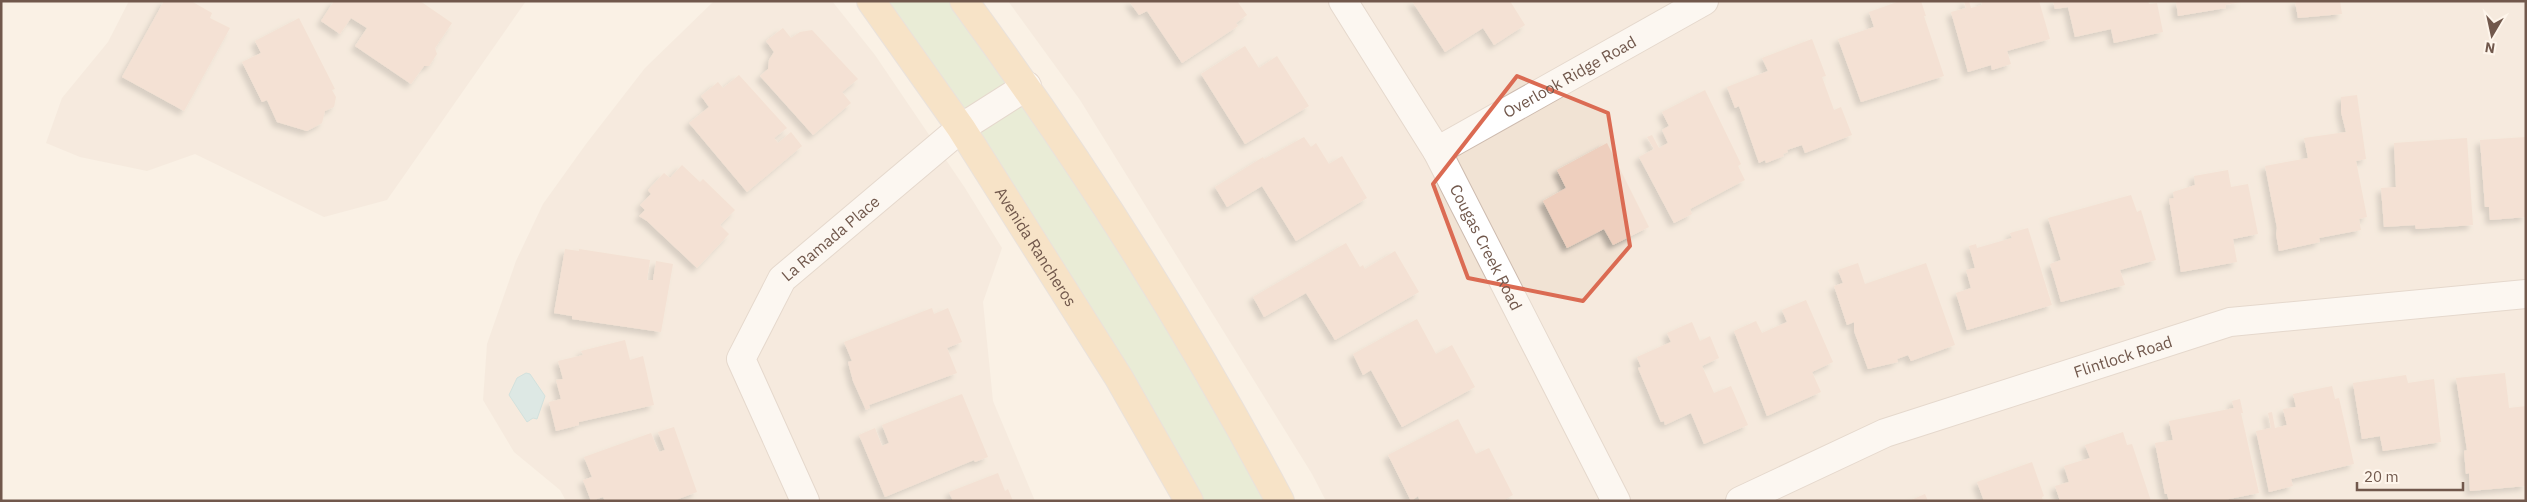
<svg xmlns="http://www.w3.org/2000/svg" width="2527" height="502" viewBox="0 0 2527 502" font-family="'IBM Plex Sans',sans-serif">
	<defs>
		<filter id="shadow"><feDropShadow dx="-4.5" dy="4.5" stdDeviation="2.5" flood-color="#0004"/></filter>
	</defs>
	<rect width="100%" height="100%" fill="#faf1e5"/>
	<path fill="#f1e3d4" d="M129 1H526L387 200 324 217 195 154 147 171 80 157 46 143 62 98 108 42Z
		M714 1H832L875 55 965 188 1002 248 983 302 993 401 1035 501H566L560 490 514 452 483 400 487 344 516 261 543 204 586 144 645 68Z
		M1008 1H2526V501H1326L1312 474 1080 100Z"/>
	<path fill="#d4e7c4" d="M881 1H955L1014 81 960 117Z
		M1026 103 1227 422 1271 501H1201L973 131Z"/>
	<path fill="#bbdee2" stroke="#a2ced3" d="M526 373 530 374 545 396 537 419 533 418 527 422 509 395 517 378Z"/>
	<path fill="#eecfbe" filter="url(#shadow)" d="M164 1H191L212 13 210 18 230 28 184 111 122 77Z
		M334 1H420L452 23 435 48 437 54 429 66H424L411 84 355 46 367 28 351 18 340 34 321 21Z
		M1129 1H1237L1247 15 1236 23 1238 26 1182 63 1147 11 1139 15Z
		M1412 1H1510L1525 25 1494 45 1483 28 1445 52Z
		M1900 1H1921L1926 16H1924L1944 76 1861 102 1838 39 1874 27 1869 12Z
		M1964 1H1969L1971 8 1982 5 1981 1H2039L2050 39 2007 51 2011 64 1992 70 1991 65 1968 72 1951 12 1966 8Z
		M2053 1H2148L2149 4 2157 3 2163 32 2114 43 2111 29 2075 37 2068 7 2055 9Z
		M2176 1H2241V2L2225 5 2226 8 2178 16Z
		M2295 1H2340L2342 14 2298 18Z
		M299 18 335 89 332 90 336 97 334 107 325 111 322 123 307 131 277 122 267 100 262 102 242 62 261 53 255 41Z
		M783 28 791 38 800 32 812 30 858 79 842 92 851 103 813 135 760 76 768 69 769 60 774 52 766 41Z
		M1812 39 1826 76 1822 77 1834 110 1841 107 1852 135 1805 153 1802 145 1787 150 1788 152 1783 154 1784 156 1766 163 1765 160 1759 163 1739 106 1735 108 1727 87 1768 71 1762 58Z
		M1245 46 1259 68 1277 56 1309 106 1245 144 1201 74Z
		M739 75 787 128 774 138 778 143 791 132 802 146 747 192 689 123 709 107 701 96 718 82 723 88Z
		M1705 90 1741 164 1738 166 1745 180 1690 209 1692 214 1674 223 1639 157 1654 149 1647 137 1652 135 1659 148 1668 143 1662 130 1669 126 1662 112Z
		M2357 95 2366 159 2356 161 2367 217 2359 219 2361 230 2319 238 2320 242 2279 251 2276 234 2277 228 2265 166 2308 158 2304 138 2346 132 2341 112V97Z
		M1304 137 1311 147 1316 143 1329 164 1342 156 1367 198 1296 241 1262 186 1227 207 1215 187 1263 157 1264 159Z
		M2526 137V217L2490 220 2489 207H2485L2480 140Z
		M2467 138 2473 225 2416 229 2415 225 2384 227 2381 188 2396 187 2394 143Z
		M1607 143 1649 227 1613 245 1604 229 1567 248 1543 201 1566 188 1557 170Z
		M682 165 700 182 703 179 735 210 720 225 729 234 697 268 647 221 639 216 645 210 640 205 651 194 648 190 664 173 670 178Z
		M2228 170 2231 187 2248 184 2258 234 2233 239 2237 262 2181 272 2169 199 2174 198 2173 192 2195 185 2194 176Z
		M2131 195 2137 212 2141 210 2156 260 2120 270 2125 285 2061 302 2050 264 2061 260 2048 218Z
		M2028 228 2052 305 1967 330 1956 293 1971 288 1966 270 1975 268 1969 246 1976 244 1977 248 2012 238 2010 233Z
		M1346 243 1360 267 1363 265 1365 269 1395 251 1419 292 1335 340 1306 293 1264 317 1253 297Z
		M565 249 579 251V249L650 260 647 280H653L656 261 673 264 661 332 572 319V316L554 313Z
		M1858 263 1865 284 1926 263 1955 345 1911 361 1908 355 1897 359 1898 362 1868 369 1854 331V322L1847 325 1834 286 1843 283 1838 270Z
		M1806 300 1833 362 1812 372 1821 392 1767 416 1734 331 1756 321 1762 333 1787 322 1782 310Z
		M932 308 934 314 948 308 962 342 947 348 957 373 869 405 870 408 866 410 853 381 848 362 852 361 844 342Z
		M1417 319 1436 354 1452 345 1475 387 1402 427 1371 370 1363 375 1353 354Z
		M1692 322 1700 341 1710 336 1719 358 1702 366 1714 393 1731 386 1748 425 1704 444 1691 413 1665 425 1664 421 1661 422 1638 368 1641 367 1637 357 1671 342 1667 333Z
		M625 340 630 360 643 356 654 405 579 422V425L556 431 549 402 561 399 556 380 563 379 558 361 583 355 581 351Z
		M2505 373 2509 408 2526 406V486L2470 491 2469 473 2466 474 2464 451 2467 450 2456 378Z
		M2406 375 2408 383 2434 379 2441 442 2383 451 2380 436 2362 439 2353 383Z
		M2332 386 2335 399 2339 398 2354 464 2291 479 2293 486 2269 492 2256 431 2271 428 2268 413 2272 412 2275 428 2287 425 2283 409 2296 407 2293 394Z
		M962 394 988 457 975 462 974 460 885 497 859 435 875 428 882 446 889 443 882 425Z
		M2240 399 2243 413H2241L2259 493 2219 501H2169L2167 494H2165L2155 443 2173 440 2169 421 2234 408 2232 401Z
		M1458 419 1476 454 1489 448 1513 495 1502 501H1420L1418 496 1411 501 1388 455Z
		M674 427 697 492 673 501H605L603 497 591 501 583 480 592 477 584 457 651 433 659 452 665 450 658 432Z
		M2123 432 2127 445 2132 444 2151 501H2060L2055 486 2069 482 2064 466 2090 458 2085 445Z
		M2032 462 2044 496 2042 497 2043 501H1984L1977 482Z
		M998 473 1005 491 1008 489 1013 501H953L949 492Z
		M1925 494 1928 501H1909Z"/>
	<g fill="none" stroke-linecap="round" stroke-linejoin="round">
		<g stroke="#cdbbaf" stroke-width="30">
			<g id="minor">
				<path id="s1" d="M1343 1 1437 151 1616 501"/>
				<path id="s2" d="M1437 151 1704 1"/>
				<path id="s3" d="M805 501 741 359 782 279 961 128 1027 86"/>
				<path id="s4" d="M1740 501 1885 433 2230 322 2526 294"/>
			</g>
		</g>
		<g stroke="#d7d0cd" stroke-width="30">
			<g id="major">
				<path id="s5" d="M871 1 961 128 1119 378 1189 501"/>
				<path d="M964 1C1081 160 1187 326 1280 501"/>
			</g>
		</g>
		<use href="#minor" stroke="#fff" stroke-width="28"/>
		<use href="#major" stroke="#f4d2a2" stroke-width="28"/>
	</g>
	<path d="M0 0H2527V502H0ZM1517 76 1608 113 1630 246 1583 301 1468 278 1433 184Z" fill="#faf1e5" fill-opacity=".55" fill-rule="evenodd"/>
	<path fill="none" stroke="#db6b53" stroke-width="4" stroke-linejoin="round" d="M1517 76 1608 113 1630 246 1583 301 1468 278 1433 184Z"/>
	<g text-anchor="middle" stroke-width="4" stroke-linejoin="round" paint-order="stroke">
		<g font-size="16" fill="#71584c" stroke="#fef5eb">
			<text dy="6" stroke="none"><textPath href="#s2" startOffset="152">Overlook Ridge Road</textPath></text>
			<text dy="6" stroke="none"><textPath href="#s3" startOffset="309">La Ramada Place</textPath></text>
			<text dy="6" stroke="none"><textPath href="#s5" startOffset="296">Avenida Rancheros</textPath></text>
			<text dy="6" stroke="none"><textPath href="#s1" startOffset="285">Cougas Creek Road</textPath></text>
			<text dy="6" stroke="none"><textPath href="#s4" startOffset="410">Flintlock Road</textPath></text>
		</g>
	</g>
	<rect width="2527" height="502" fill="none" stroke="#71584c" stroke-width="5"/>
	<g transform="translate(2492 35) rotate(189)" stroke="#fef5eb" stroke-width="4" paint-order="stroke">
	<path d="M0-4L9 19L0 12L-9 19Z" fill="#71584c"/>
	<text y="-8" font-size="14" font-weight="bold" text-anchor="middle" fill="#71584c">N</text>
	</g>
	<path d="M2357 482v8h106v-8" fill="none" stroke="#71584c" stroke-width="2.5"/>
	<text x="2364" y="482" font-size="15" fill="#71584c" stroke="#fef5eb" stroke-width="4" paint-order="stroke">20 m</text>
</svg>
